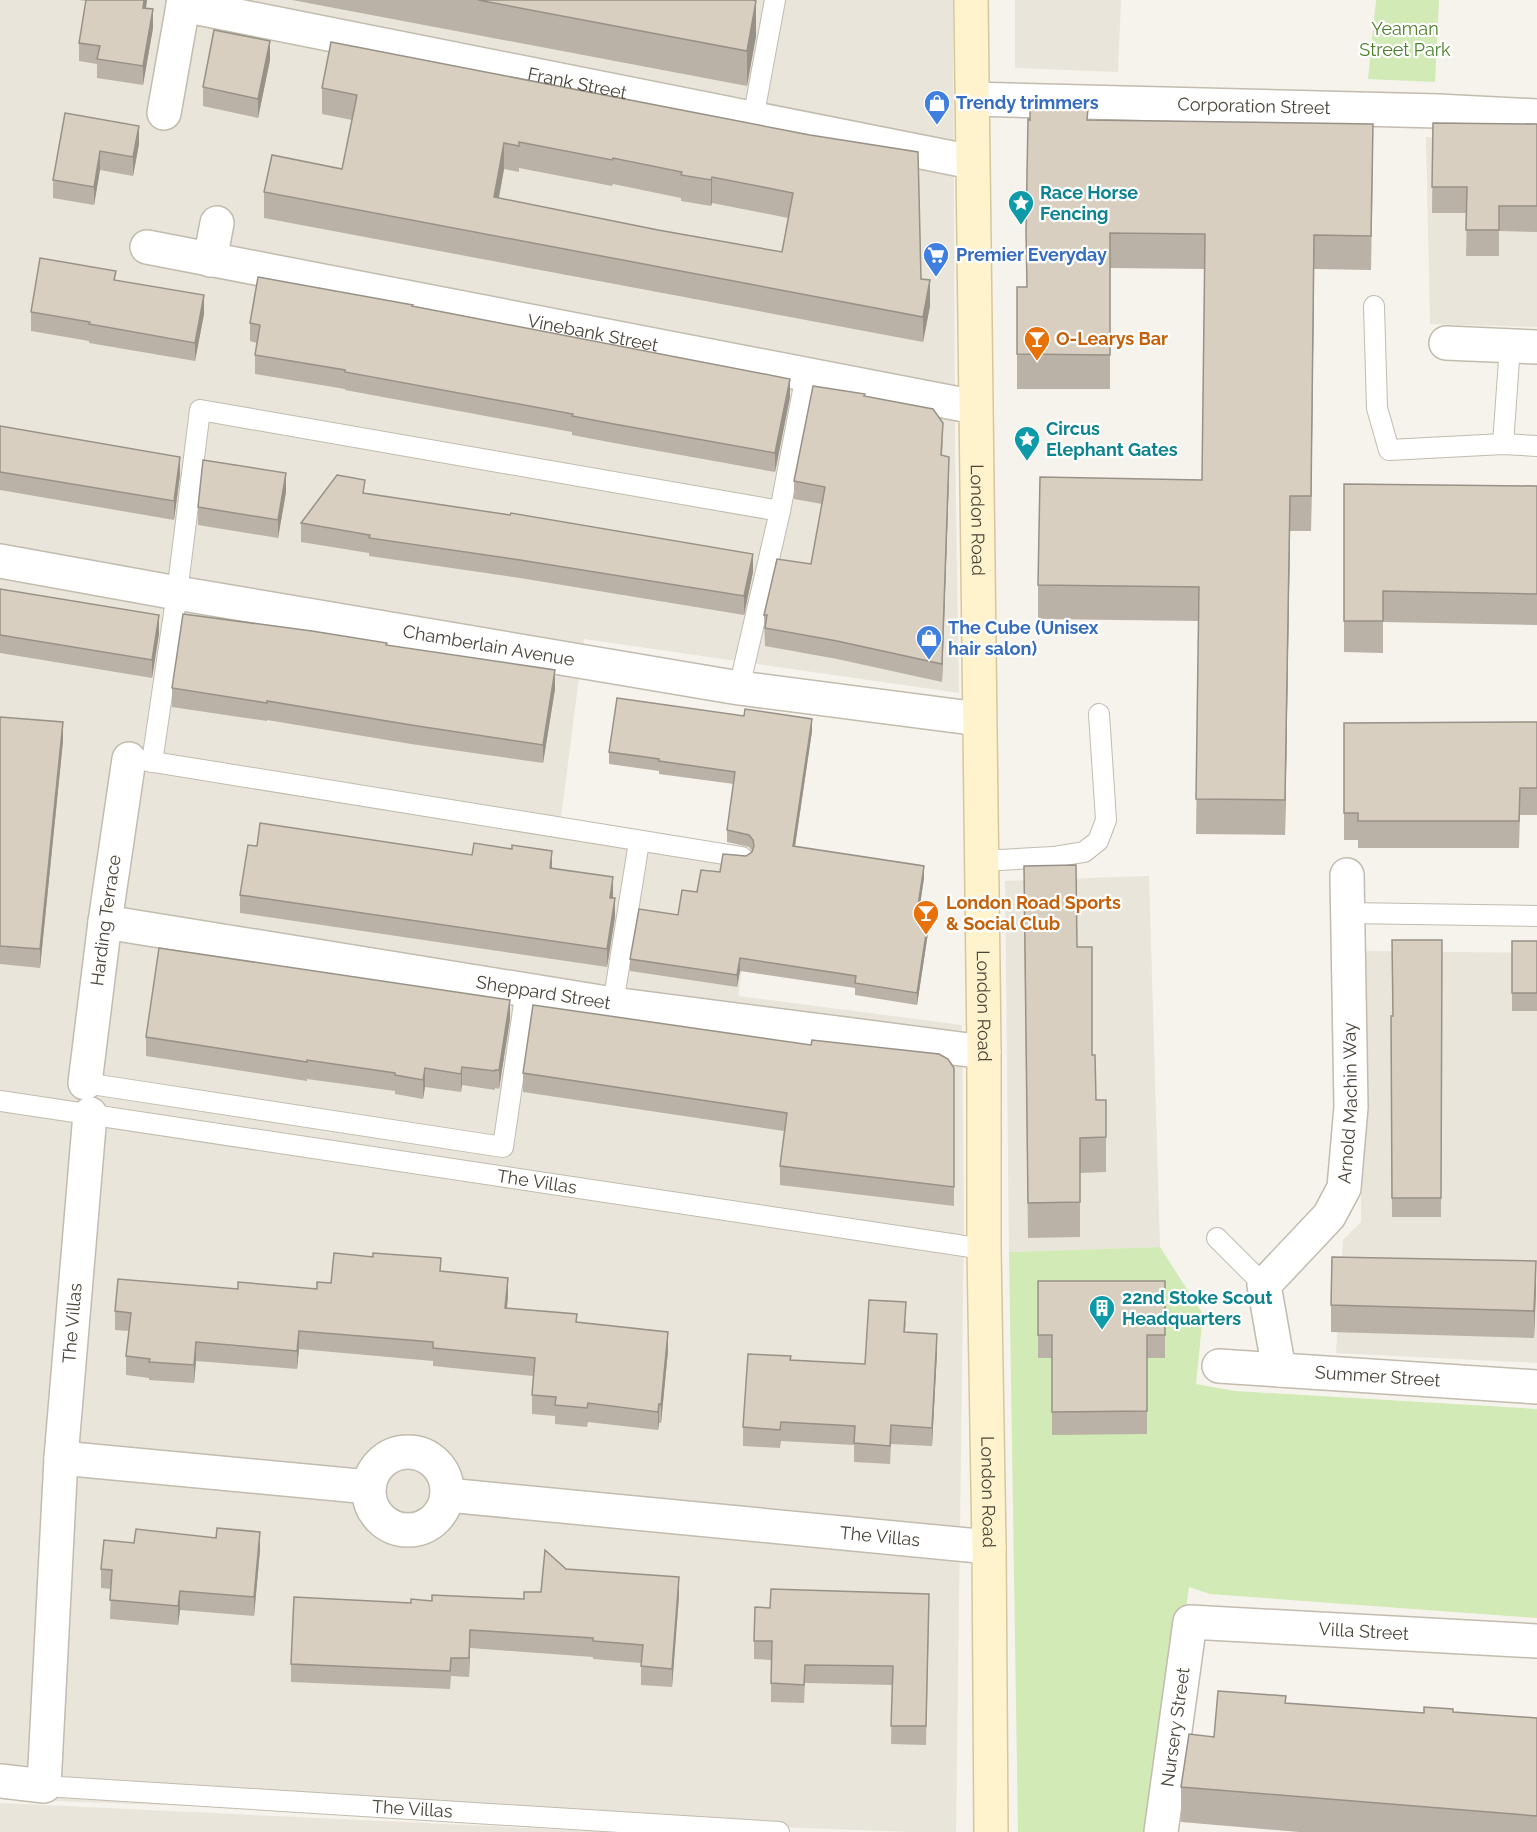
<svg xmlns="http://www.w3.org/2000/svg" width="1537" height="1832" viewBox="0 0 1537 1832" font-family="Raleway,sans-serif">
	<rect width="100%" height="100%" fill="#f6f3ec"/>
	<path fill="#eae5da" d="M0 0H953L955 444 959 693 584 639 561 818 760 852 738 996 962 1025 964 1226 956 1832H912L0 1799Z
		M1015 0H1121L1118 72 1015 68Z
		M1426 137 1537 139V327L1430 324Z
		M1149 876 1160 1247 1009 1252 1005 881Z
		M1362 951 1537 953V1363L1336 1353 1343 1240 1361 1222Z
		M0 1803 615 1832H0Z"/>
	<path fill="#d2eab5" d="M1376 0H1439L1435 82 1368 79Z
		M1160 1247 1203 1314 1196 1384 1235 1391 1537 1409V1618L1210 1594 1189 1587 1153 1832H1018L1009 1252Z"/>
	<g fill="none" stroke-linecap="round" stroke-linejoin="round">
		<g stroke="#c2bbae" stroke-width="22">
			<g id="lane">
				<path d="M753 119 775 0"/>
				<path d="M1374 306 1377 408 1389 450 1503 444 1537 446"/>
				<path d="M1503 444 1510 346"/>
				<path d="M739 688 780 511 806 375"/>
				<path d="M141 760 742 857"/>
				<path d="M152 762 177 593 200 410 780 511"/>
				<path d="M981 861 1053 857 1084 852 1098 841 1106 820 1099 714"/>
				<path d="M1348 913 1537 916"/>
				<path d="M613 1004 639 842"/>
				<path d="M85 1083 503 1147 526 990"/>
				<path id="s1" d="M0 1101 984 1249"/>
				<path d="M1217 1238 1264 1285"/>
				<path id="s2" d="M44 1786 779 1832"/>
			</g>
		</g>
		<g stroke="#c2bbae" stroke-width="36">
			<g id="street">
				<path id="s3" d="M183 5 972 162"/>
				<path id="s4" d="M972 99 1438 111 1537 116"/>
				<path d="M164 113 184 0"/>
				<path id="s5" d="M147 247 975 407"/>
				<path d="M210 260 217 223"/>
				<path d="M1446 343 1537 347"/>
				<path id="s6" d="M0 561 177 593 739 688 979 719"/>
				<path id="s7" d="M105 922 613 1004 984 1052"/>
				<path id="s8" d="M85 1083 105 922 129 759"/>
				<path id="s9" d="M1219 1366 1537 1387"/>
				<path id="s10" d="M1279 1370 1264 1285 1329 1216 1344 1188 1351 1107 1347 875"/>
				<circle cx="408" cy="1491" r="39"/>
				<path d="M61 1458 369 1487"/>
				<path id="s11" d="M447 1495 989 1547"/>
				<path id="s12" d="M0 1781 44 1786 61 1458 90 1114"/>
				<path id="s13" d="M1161 1832 1190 1622 1537 1641"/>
			</g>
		</g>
		<g stroke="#d6c79b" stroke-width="36">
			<g id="secondary">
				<path id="s14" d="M971 0 984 1052V1249L989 1547 991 1832"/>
			</g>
		</g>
		<use href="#lane" stroke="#fff" stroke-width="20"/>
		<use href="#street" stroke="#fff" stroke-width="33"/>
		<use href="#secondary" stroke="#fff3cd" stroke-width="33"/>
	</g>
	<path fill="#bab2a6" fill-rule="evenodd" d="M78 0H147L146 8 153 28 143 85 97 78V64L79 61V43L86 1Z
		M292 0H753L756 36 747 86Z
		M270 60 258 118 203 106V87Z
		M322 88 810 135 921 279 930 306 923 342 264 218V192L342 169 352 120 322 114ZM519 168 612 186 613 184 681 198V201L711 206 712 203 788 218 782 252 658 230 499 198 504 169 519 172Z
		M65 113 139 144 133 176 100 170 94 205 53 198V180Z
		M1088 120 1373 158 1371 270 1314 269 1311 531H1290L1285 835 1196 834 1199 621 1038 619V585L1202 480 1205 269 1110 268V389H1017V287H1027L1026 232Z
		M1433 123 1537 124V232L1499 231V256H1466L1467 213H1432Z
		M116 280 204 314 195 361 89 343V341L31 331V312Z
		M413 306 790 397 775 472 614 443 572 435V432L345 390V389L255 374V355L257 343 250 341V323Z
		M865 396 943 440 942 456 949 475 942 682 837 659 765 646 764 615 811 564 822 504 794 499V481Z
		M0 426 180 475 174 520 0 490Z
		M1344 484 1537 486V625L1383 622V653L1344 652Z
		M286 492 278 538 198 525V507Z
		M365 493 753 572 744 615 520 578 369 556V553L301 542V523Z
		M0 589 159 634 152 678 0 653Z
		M387 645 555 689 543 763 411 744 267 720V721L172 707V688Z
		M0 717 63 741 40 968 0 964Z
		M1537 722V815H1520L1519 848H1358V840H1344V723Z
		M812 731 795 847 924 878 918 919 928 933 917 1005 855 995V988L740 971 737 987 630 971V959L678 915 697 892 720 872 746 856 752 851 749 847 727 842V830L734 784 659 774V771L609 764V752Z
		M257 846 552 868 613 895 615 917 607 967 240 913V895Z
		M1024 902 1077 947 1092 1055 1096 1100H1106V1172L1080 1173V1237L1028 1238Z
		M1442 940 1441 1217H1392L1391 1016H1393Z
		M1512 941H1537V1011H1512Z
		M510 1019 499 1089 495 1088V1090L462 1085 461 1092 425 1087 423 1099 395 1094V1091L307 1079V1081L146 1056V1037Z
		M811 1045 954 1068V1206L780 1185V1166L784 1131 523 1092V1073Z
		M441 1271 508 1296 507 1308 577 1322 668 1351 661 1423H659L658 1430 588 1422 587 1427 555 1424V1416L532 1414V1395L533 1376 433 1366V1361L299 1349 297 1369 196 1361 194 1383 149 1380V1378L126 1375V1356L129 1331 115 1330V1311L238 1289H317L331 1283Z
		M1038 1281H1165V1358H1147V1434L1052 1435V1358H1038Z
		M1536 1289 1534 1338 1331 1332V1305Z
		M906 1321 905 1332 937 1352 932 1446 891 1444 890 1464 854 1462V1445L781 1441 780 1448 743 1446V1427L791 1360 865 1364Z
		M134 1543 260 1550 254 1616 180 1610 178 1625 110 1619 111 1589 101 1588V1569Z
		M541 1592 679 1596 672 1687 641 1685V1663L593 1659V1657L470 1648 469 1677 451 1676 450 1689 291 1682V1664L411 1603 432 1601 524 1599Z
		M929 1612 926 1745 891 1744 892 1685 805 1683 804 1703 771 1702V1660L754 1659V1641Z
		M1286 1703 1424 1713 1453 1712 1537 1718V1832H1299L1181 1822V1787L1214 1737Z"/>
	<path fill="#979187" d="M144 0H147L143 26V8Z
		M756 1V36L747 86V51Z
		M153 9V28L143 85V66Z
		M270 41V60L258 118V99Z
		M139 126V144L133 176V157Z
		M504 143V169L494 223V197Z
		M100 151V170L94 205V187Z
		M712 177V203L711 206V180Z
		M1314 235V269L1311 531V496Z
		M930 280V306L923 342V317Z
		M204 295V314L195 361V343Z
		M790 379V397L775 472V453Z
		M180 457V475L174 520V501Z
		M949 457V475L942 682V664Z
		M286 473V492L278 538V520Z
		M1290 496V531L1285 835V800Z
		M753 554V572L744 615V596Z
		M159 615V634L152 678V660Z
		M555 670V689L543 763V745Z
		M812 719V731L793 859V846Z
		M63 722V741L40 968V949Z
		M552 851V870L550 868Z
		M924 866V878L916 931V919Z
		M613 877V895L610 916V898Z
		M615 898V917L607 967V949Z
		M928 921V933L917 1005V993Z
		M740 958V971L737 987V975Z
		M510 1000V1019L499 1089V1070Z
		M462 1067V1085L461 1092V1074Z
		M425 1068V1087L423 1099V1080Z
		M1536 1261V1289L1534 1338V1311Z
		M508 1278V1296L505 1326V1308Z
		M299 1331V1349L297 1369V1351Z
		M668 1332V1351L661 1423V1405Z
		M937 1334V1352L932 1446V1428Z
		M196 1342V1361L194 1383V1365Z
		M659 1404V1423L658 1430V1412Z
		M260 1532V1550L254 1616V1597Z
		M679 1577V1596L672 1687V1669Z
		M180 1591V1610L178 1625V1606Z
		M470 1630V1648L469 1677V1658Z"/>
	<path fill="#d8cfc1" stroke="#979187" stroke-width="1.5" fill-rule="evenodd" d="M86 0H144L143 8 153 9 143 66 97 59 100 46 79 43Z
		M478 0H753L756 1 747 51Z
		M214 30 270 41 258 99 203 87Z
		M331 42 810 135 918 152 921 279 930 280 923 317 264 192 272 155 342 169 357 95 322 88ZM519 142 612 160 613 158 682 172 681 175 711 180 712 177 793 193 782 252 658 230 494 197 504 143 519 146Z
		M1030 107 1088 108 1087 120 1373 124 1371 236 1314 235 1311 496H1290L1285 800 1196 799 1199 587 1038 585 1040 477 1202 480 1205 234 1110 233V355L1017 354V287H1027L1026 232 1028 119 1030 120Z
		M65 113 139 126 133 157 100 151 94 187 53 180Z
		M1433 123 1537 124V206H1499V230H1466L1467 187H1432Z
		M40 258 116 271 114 280 204 295 195 343 89 324 90 322 31 312Z
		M258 277 413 305 412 306 790 379 775 453 614 424 572 416 573 414 345 372V370L255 355 260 325 250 323Z
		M813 386 865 394 864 396 933 409 943 423 941 455 949 457 942 664 837 641 765 628 767 615H764L777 559 811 564 825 487 794 481Z
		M0 426 180 457 174 501 0 472Z
		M203 460 286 473 278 520 198 507Z
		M337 475 365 480 363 493 510 515 511 513 753 554 744 596 520 560 369 538 370 535 301 523Z
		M1344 484 1537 486V594L1383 591V621H1344Z
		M0 589 159 615 152 660 0 635Z
		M183 614 312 631 387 643 386 645 555 670 543 745 411 725 267 701V703L172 688Z
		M617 698 744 716 745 709 812 719 793 846 924 866 916 919 928 921 917 993 855 983 856 976 740 958 737 975 630 959 639 909 678 915 682 890 697 892 701 870 720 872 723 854 746 856 752 852 754 846 753 840 749 835 727 830 735 772 659 761V759L609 752Z
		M0 717 63 722 40 949 0 946Z
		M1537 722V788H1520L1519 821H1358V813H1344V723Z
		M260 823 472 855 474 843 512 849V845L552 851 550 868 613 877 610 898H615L607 949 240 895 248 845 257 846Z
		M1076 865 1077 947H1092V1055H1095L1096 1100H1106V1137L1080 1138V1202L1028 1203 1024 866Z
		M1392 940H1442L1441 1198H1392L1391 1016H1393Z
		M1512 941H1537V993H1512Z
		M159 948 510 1000 499 1070H495V1071L462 1067 461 1074 425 1068 423 1080 395 1075V1073L307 1060V1062L146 1037Z
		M533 1005 811 1045 812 1040 939 1054 948 1059 954 1068V1187L780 1166 787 1113 523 1073Z
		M334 1253 373 1257V1253L441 1258 440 1271 508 1278 505 1308 577 1314 576 1322 668 1332 661 1405 659 1404 658 1412 588 1403 587 1408 555 1405 556 1397 532 1395 535 1358 433 1348V1342L299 1331 297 1351 196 1342 194 1365 149 1362 150 1359 126 1356 131 1313 115 1311 118 1279 238 1289V1282L317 1289V1282L331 1283Z
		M1332 1257 1536 1261 1534 1311 1331 1305Z
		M1038 1281H1165V1335H1147V1411L1052 1412V1335H1038Z
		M869 1300 906 1302 904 1332 937 1334 932 1428 891 1425 890 1446 854 1443 855 1426 781 1422 780 1430 743 1427 748 1354 791 1356 790 1360 865 1364Z
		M217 1528 260 1532 254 1597 180 1591 178 1606 110 1600 112 1570 101 1569 104 1540 134 1543 136 1529 216 1538Z
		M545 1550 566 1569 679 1577 672 1669 641 1666 643 1645 593 1641V1638L470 1630 469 1658H451L450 1671 291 1664 294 1597 411 1603V1599L432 1601V1595L524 1599V1592H541Z
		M771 1589 929 1594 926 1726H891L893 1666 805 1665 804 1685 771 1683 772 1641H754L755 1607 770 1608Z
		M1218 1691 1286 1696 1285 1703 1424 1713V1707L1453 1709V1712L1537 1718V1816L1181 1787 1189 1734 1214 1737Z"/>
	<defs>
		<g id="shop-pin" transform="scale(1.35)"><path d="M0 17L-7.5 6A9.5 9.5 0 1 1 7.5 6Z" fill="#3f7fe0" stroke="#fff"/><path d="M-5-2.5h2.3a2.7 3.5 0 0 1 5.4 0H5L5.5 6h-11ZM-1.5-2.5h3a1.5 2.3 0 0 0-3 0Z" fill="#fff"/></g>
		<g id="sight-pin" transform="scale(1.35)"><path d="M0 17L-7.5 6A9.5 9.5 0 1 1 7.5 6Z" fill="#0f9aa8" stroke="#fff"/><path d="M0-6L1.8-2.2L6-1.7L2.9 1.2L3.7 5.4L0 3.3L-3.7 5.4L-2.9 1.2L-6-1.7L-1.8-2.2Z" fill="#fff"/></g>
		<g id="supermarket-pin" transform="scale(1.35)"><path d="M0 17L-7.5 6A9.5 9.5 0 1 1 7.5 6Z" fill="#3f7fe0" stroke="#fff"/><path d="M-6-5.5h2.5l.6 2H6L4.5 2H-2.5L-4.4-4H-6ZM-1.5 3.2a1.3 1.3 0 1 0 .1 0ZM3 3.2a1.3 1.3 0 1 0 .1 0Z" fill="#fff"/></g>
		<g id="bar-pin" transform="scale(1.35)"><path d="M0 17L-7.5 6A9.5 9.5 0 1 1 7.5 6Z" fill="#e8710a" stroke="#fff"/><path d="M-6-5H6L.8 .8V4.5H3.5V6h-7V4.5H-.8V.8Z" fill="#fff"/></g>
		<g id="building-pin" transform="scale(1.35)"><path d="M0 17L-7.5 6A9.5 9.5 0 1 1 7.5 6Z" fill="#0f9aa8" stroke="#fff"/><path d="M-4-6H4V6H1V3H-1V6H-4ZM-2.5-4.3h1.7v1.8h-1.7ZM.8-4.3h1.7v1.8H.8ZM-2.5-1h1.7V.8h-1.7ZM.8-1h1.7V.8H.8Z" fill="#fff"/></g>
	</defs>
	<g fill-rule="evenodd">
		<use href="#shop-pin" x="937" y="103"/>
		<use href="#sight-pin" x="1021" y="203"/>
		<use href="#supermarket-pin" x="936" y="255"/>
		<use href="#bar-pin" x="1037" y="339"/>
		<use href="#sight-pin" x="1027" y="439"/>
		<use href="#shop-pin" x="929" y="638"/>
		<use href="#bar-pin" x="926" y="913"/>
		<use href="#building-pin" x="1102" y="1308"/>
	</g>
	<g text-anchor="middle" stroke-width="4.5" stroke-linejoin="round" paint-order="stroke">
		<g font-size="18" fill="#4a7f2a" stroke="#fff">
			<text x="1405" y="35">Yeaman<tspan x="1405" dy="21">Street Park</tspan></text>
		</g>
		<g font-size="18" fill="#4b4439" stroke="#fff">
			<text dy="6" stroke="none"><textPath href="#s3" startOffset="402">Frank Street</textPath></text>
			<text dy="6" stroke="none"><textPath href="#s4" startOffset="282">Corporation Street</textPath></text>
			<text dy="6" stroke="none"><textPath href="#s5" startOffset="454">Vinebank Street</textPath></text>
			<text dy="6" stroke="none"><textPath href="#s14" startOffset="520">London Road</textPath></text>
			<text dy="6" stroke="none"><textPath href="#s6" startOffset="496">Chamberlain Avenue</textPath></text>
			<text dy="6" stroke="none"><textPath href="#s8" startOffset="164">Harding Terrace</textPath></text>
			<text dy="6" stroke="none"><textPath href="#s7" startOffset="444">Sheppard Street</textPath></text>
			<text dy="6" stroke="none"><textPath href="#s14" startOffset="1006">London Road</textPath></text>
			<text dy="6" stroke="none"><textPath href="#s10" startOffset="298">Arnold Machin Way</textPath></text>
			<text dy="6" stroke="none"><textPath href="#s1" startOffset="543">The Villas</textPath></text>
			<text dy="6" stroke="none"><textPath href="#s12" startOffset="508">The Villas</textPath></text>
			<text dy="6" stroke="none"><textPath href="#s9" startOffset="159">Summer Street</textPath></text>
			<text dy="6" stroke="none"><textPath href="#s14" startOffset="1492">London Road</textPath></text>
			<text dy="6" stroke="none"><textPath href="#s11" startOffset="435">The Villas</textPath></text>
			<text dy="6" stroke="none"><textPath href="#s13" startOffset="386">Villa Street</textPath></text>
			<text dy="6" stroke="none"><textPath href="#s13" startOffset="106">Nursery Street</textPath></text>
			<text dy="6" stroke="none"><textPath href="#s2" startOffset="369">The Villas</textPath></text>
		</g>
		<g font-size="18" font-weight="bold" fill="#366cbe" stroke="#fff" text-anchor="start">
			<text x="956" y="109">Trendy trimmers</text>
			<text x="956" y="261">Premier Everyday</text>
			<text x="948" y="634">The Cube (Unisex<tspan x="948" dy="21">hair salon)</tspan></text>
		</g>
		<g font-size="18" font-weight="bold" fill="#0d838f" stroke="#fff" text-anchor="start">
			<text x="1040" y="199">Race Horse<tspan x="1040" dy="21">Fencing</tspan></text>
			<text x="1046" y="435">Circus<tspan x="1046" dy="21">Elephant Gates</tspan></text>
			<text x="1122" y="1304">22nd Stoke Scout<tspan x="1122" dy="21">Headquarters</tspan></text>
		</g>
		<g font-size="18" font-weight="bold" fill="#c56008" stroke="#fff" text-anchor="start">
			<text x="1056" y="345">O-Learys Bar</text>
			<text x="946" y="909">London Road Sports<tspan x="946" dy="21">&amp; Social Club</tspan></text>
		</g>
	</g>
</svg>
